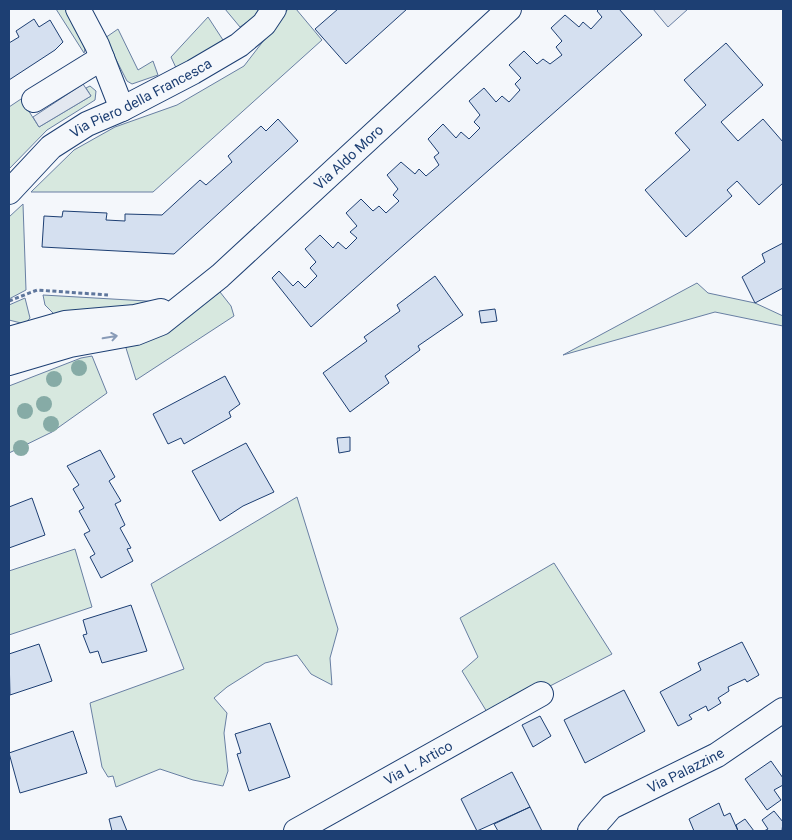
<svg xmlns="http://www.w3.org/2000/svg" width="792" height="840" viewBox="0 0 792 840" font-family="Roboto,sans-serif">
	<rect width="100%" height="100%" fill="#f4f7fb"/>
	<path fill="#d7e8df" stroke="#687fa3" d="M56 9H68L85 49 84 53Z
		M225 9H259L254 17 240 27Z
		M288 9H296L322 40 153 192H31L74 150 115 127 177 105 244 66Z
		M208 17 223 40 177 70 171 57Z
		M118 29 138 70 153 61 158 75 132 84 127 81 105 38Z
		M90 86 96 91 95 100 47 130 9 169V107L21 99 39 127 91 96 86 88Z
		M23 204 26 290 9 299V217Z
		M697 283 708 293 755 303 783 316V326L715 312 563 355Z
		M220 292 231 306 234 316 136 380 126 348 132 341 177 324Z
		M43 295 164 302 56 316 45 305Z
		M25 298 30 318 25 324 9 320V305Z
		M92 356 107 393 52 432 9 453V386L81 358Z
		M297 497 338 629 330 658 332 685 311 674 297 655 265 663 227 687 214 698 227 713 224 733 228 771 223 786 193 780 160 769 116 787 113 776 108 777 102 767 90 703 184 669 151 584Z
		M75 549 92 607 9 635V571Z
		M554 563 612 654 490 717 462 671 478 657 460 618Z"/>
	<path fill="#e3e8f0" stroke="#687fa3" d="M653 9H688L668 27Z
		M83 84 91 96 39 127 33 117Z"/>
	<path fill="#d5e0f0" stroke="#1d3f73" d="M338 9H407L346 64 315 29Z
		M599 9H619L642 35 311 327 272 278 279 271 293 286 298 281 305 288 317 276 310 268 316 262 305 249 320 235 333 248 338 242 346 249 357 238 350 232 357 226 346 213 361 199 373 211 379 206 386 213 399 201 393 195 398 189 387 175 401 162 415 174 419 169 426 176 439 165 434 157 439 153 428 139 443 124 456 138 461 132 469 139 480 128 474 122 480 115 469 101 484 88 496 102 502 96 509 102 520 90 515 84 521 78 509 65 524 51 537 64 543 59 550 64 562 55 556 47 562 41 551 28 565 15 579 27 583 22 591 29 602 17 597 11Z
		M34 19 39 27 50 20 63 42 55 50 9 80V43L19 37 16 31Z
		M726 43 763 85 721 122 738 141 763 119 783 142V183L759 205 737 181 727 190 732 196 686 237 645 190 690 150 675 133 706 105 684 80Z
		M278 119 298 141 174 254 42 247 44 216 62 217 63 211 107 213 106 220 125 221V214L162 215 200 180 206 185 232 162 228 156 261 126 266 131Z
		M783 243V288L755 303 742 277 765 262 762 254Z
		M435 276 463 315 418 346 420 350 385 376 389 383 350 412 323 373 367 341 364 337 400 311 397 305Z
		M495 309 497 321 481 323 479 311Z
		M225 376 240 404 229 412 231 417 184 444 181 438 168 444 153 414Z
		M350 437V451L339 453 337 438Z
		M246 443 274 492 243 506 220 521 192 471Z
		M100 450 115 477 109 481 121 501 115 504 125 525 120 528 131 548 127 549 133 561 101 578 90 557 95 554 84 534 90 531 79 511 84 508 73 489 79 485 67 466Z
		M32 498 45 535 9 548V507Z
		M131 605 147 651 102 663 98 651 90 653 83 635 87 634 83 620Z
		M742 642 759 675 747 682 745 679 728 687 729 691 718 698 721 703 708 711 706 706 689 715 692 719 678 726 660 692 701 670 698 663Z
		M39 644 52 681 10 695 9 654Z
		M624 690 645 731 585 763 564 720Z
		M540 716 551 736 533 747 522 725Z
		M270 723 290 777 249 791 237 754 241 753 235 734Z
		M73 731 87 773 20 793 9 753Z
		M771 761 783 778V785L774 790 781 800 767 810 745 779Z
		M512 772 530 807 477 831 461 799Z
		M719 803 724 816 730 813 738 831H694L689 819Z
		M530 807 542 831H498L494 824Z
		M774 811 783 822 782 831H764L768 829 762 820Z
		M121 816 127 831H112L109 819Z
		M745 819 754 831H738L736 825Z"/>
	<g fill="none" stroke-linecap="round" stroke-linejoin="round">
		<g stroke="#1d3f73" stroke-width="26">
			<g id="minor">
				<path d="M78 9 97 45 122 109"/>
				<path d="M34 100 102 58"/>
				<path id="s1" d="M9 192 51 147 87 124 122 109 193 72 239 45 264 24 274 9"/>
				<path d="M9 339 65 323 135 317 161 311"/>
				<path id="s2" d="M9 363 70 345 136 333 161 323 220 276 509 9"/>
				<path id="s3" d="M296 831 541 694"/>
				<path id="s4" d="M590 831 611 807 717 755 783 710"/>
			</g>
		</g>
		<path stroke="#5e769c" stroke-width="3" stroke-dasharray="4 2.5" stroke-linecap="butt" d="M9 301 37 290 108 295"/>
		<use href="#minor" stroke="#f4f7fb" stroke-width="24"/>
	</g>
	<g fill="#86aba6">
		<circle cx="79" cy="368" r="8"/>
		<circle cx="54" cy="379" r="8"/>
		<circle cx="44" cy="404" r="8"/>
		<circle cx="25" cy="411" r="8"/>
		<circle cx="51" cy="424" r="8"/>
		<circle cx="21" cy="448" r="8"/>
	</g>
	<defs><path id="oneway-shaft" d="M-6 0H5M1.5-3L5.5 0L1.5 3" fill="none" stroke-width="1.6" stroke-linecap="round" stroke-linejoin="round" transform="scale(1.25)"/></defs>
	<use stroke="#889bb7" href="#oneway-shaft" transform="translate(110 337) rotate(-10)"/>
	<g text-anchor="middle" stroke-width="4" stroke-linejoin="round" paint-order="stroke">
		<g font-size="14" fill="#1d3f73" stroke="#f4f7fb">
			<text dy="5" stroke="none"><textPath href="#s1" startOffset="164">Via Piero della Francesca</textPath></text>
			<text dy="5" stroke="none"><textPath href="#s2" startOffset="408">Via Aldo Moro</textPath></text>
			<text dy="5" stroke="none"><textPath href="#s3" startOffset="140">Via L. Artico</textPath></text>
			<text dy="5" stroke="none"><textPath href="#s4" startOffset="115">Via Palazzine</textPath></text>
		</g>
	</g>
	<rect width="792" height="840" fill="none" stroke="#1d3f73" stroke-width="20"/>
</svg>
